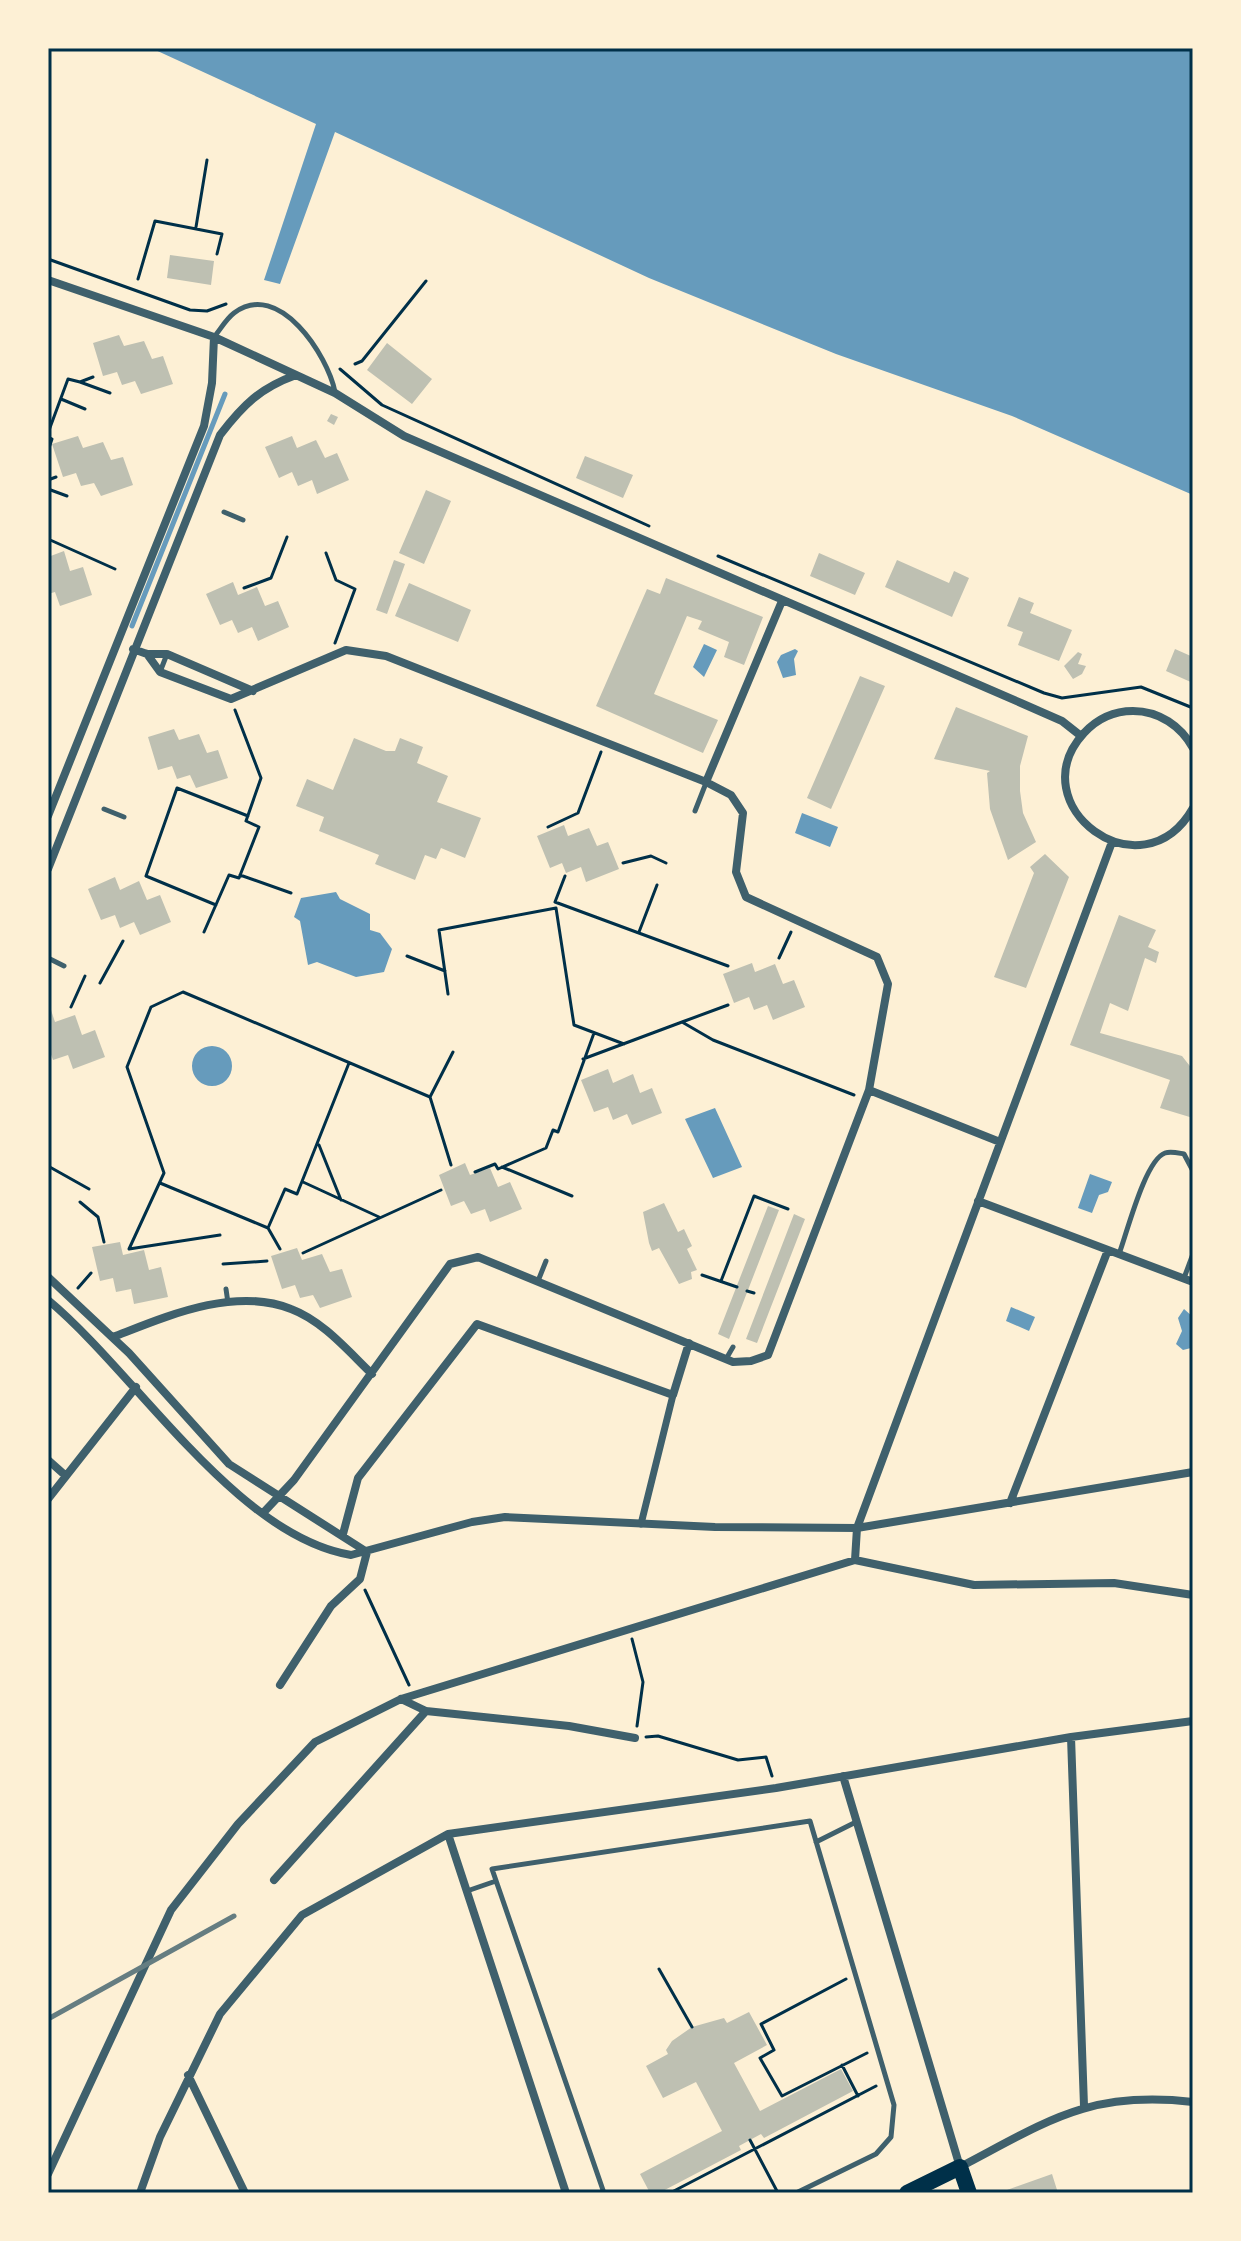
<svg xmlns="http://www.w3.org/2000/svg" width="1241" height="2241" viewBox="0 0 1241 2241" font-family="'Titillium Web',sans-serif">
	<rect width="100%" height="100%" fill="#fdf0d5"/>
	<path fill="#669bbc" d="M151 48H1193V495L1012 416 836 354 649 278 335 132 280 284 264 280 316 124Z
		M704 644 717 650 704 677 693 667Z
		M795 649 798 651 794 659 796 675 783 678 777 662 781 655Z
		M802 813 838 827 830 847 795 833Z
		M336 892 340 899 370 914V930L380 933 392 949 384 972 356 977 317 962 308 965 300 921 294 917 301 898Z
		M192 1066a20 20 0 1 1 40 0a20 20 0 1 1-40 0Z
		M715 1108 742 1167 713 1178 685 1119Z
		M1090 1174 1112 1182 1108 1192 1099 1195 1092 1213 1078 1208Z
		M1011 1307 1035 1317 1029 1331 1006 1321Z
		M1184 1309 1193 1317 1191 1348 1183 1350 1176 1344 1182 1331 1178 1318Z"/>
	<g fill="none" stroke-linecap="round" stroke-linejoin="round">
		<path stroke="#669bbc" stroke-width="5" d="M132 626 225 394"/>
	</g>
	<path fill="#bec0b2" d="M170 255 214 261 211 285 167 278Z
		M119 335 124 346 144 341 152 359 163 356 173 384 141 394 135 381 122 385 117 372 103 376 93 343Z
		M387 343 432 379 412 404 367 370Z
		M331 414 338 417 334 425 327 421Z
		M78 436 83 448 103 442 111 460 123 457 133 485 101 496 94 483 81 486 76 473 63 477 52 444Z
		M292 436 297 448 316 440 325 458 337 453 349 480 317 494 312 480 298 486 292 472 279 478 265 447Z
		M585 456 633 475 623 498 576 478Z
		M426 490 451 501 424 564 399 553Z
		M64 551 70 571 83 567 92 595 60 606 55 592 48 594V557Z
		M819 553 865 573 855 595 810 576Z
		M394 560 405 564 387 614 376 610Z
		M897 560 949 583 954 571 969 578 952 617 885 587Z
		M666 578 763 617 744 665 724 657 729 642 698 629 702 621 687 616 654 694 718 720 703 753 596 706 647 589 660 594Z
		M233 582 238 595 257 587 265 606 278 601 289 627 258 641 252 627 238 633 232 620 220 625 206 594Z
		M409 583 471 610 458 642 395 616Z
		M1019 597 1034 603 1030 613 1072 630 1059 661 1018 645 1023 632 1007 626Z
		M1175 649 1193 657V683L1166 671Z
		M1078 652 1082 654 1078 664 1086 666 1082 674 1073 679 1064 666Z
		M860 676 885 686 831 809 807 798Z
		M956 707 1028 736 1020 766V791L1023 813 1036 842 1008 860 990 809 987 773 990 771 934 759Z
		M174 729 179 740 199 734 207 753 218 750 228 778 196 788 190 775 177 779 172 766 158 770 148 737Z
		M354 738 386 751H395L400 738 423 747 417 763 448 776 437 802 481 818 465 858 441 848 436 859 425 855 415 880 375 864 379 855 319 831 324 817 296 806 307 779 333 790Z
		M564 825 568 836 589 828 597 846 608 842 619 869 586 882 581 867 566 873 562 863 550 868 537 836Z
		M1045 854 1069 877 1026 988 994 977 1034 873 1030 867Z
		M115 877 120 890 139 881 147 900 160 895 171 922 140 935 134 922 120 928 115 915 101 920 88 889Z
		M1119 915 1156 930 1148 947 1159 952 1156 963 1145 958 1128 1011 1110 1003 1100 1033 1182 1056 1193 1070V1118L1160 1108 1170 1080 1070 1045Z
		M752 963 755 972 775 964 783 984 794 980 805 1007 773 1020 767 1005 754 1010 749 997 734 1003 723 974Z
		M51 1010 55 1022 75 1015 82 1035 95 1030 105 1057 73 1069 68 1055 53 1060 48 1046Z
		M608 1069 613 1083 633 1074 640 1093 652 1088 662 1113 632 1125 627 1114 613 1120 608 1107 594 1112 581 1080Z
		M465 1163 470 1175 490 1168 498 1187 510 1182 522 1209 490 1222 485 1209 471 1214 464 1201 451 1206 439 1175Z
		M664 1203 678 1232 684 1229 692 1246 687 1249 697 1270 691 1272 692 1279 679 1284 659 1248 652 1251 649 1243 643 1212Z
		M768 1206 779 1210 729 1339 718 1334Z
		M794 1214 805 1219 757 1343 746 1339Z
		M120 1242 123 1255 144 1250 149 1270 161 1267 168 1297 134 1304 131 1289 116 1292 113 1278 100 1281 92 1247Z
		M297 1248 302 1260 322 1254 330 1272 342 1269 352 1297 320 1308 313 1295 300 1298 295 1285 282 1289 271 1256Z
		M749 2012 767 2045 734 2063 760 2111 841 2069 853 2091 764 2138 761 2134 739 2146 741 2150 659 2193H650L640 2174 722 2131 696 2082 663 2098 646 2066 668 2054 666 2050 672 2041 692 2027 724 2018 727 2023Z
		M1052 2174 1058 2193H1008L1007 2190Z"/>
	<g fill="none" stroke-linecap="round" stroke-linejoin="round">
		<path stroke="#003049" stroke-width="3" d="M196 227 207 160
			M48 259 190 310 207 311 226 304
			M138 279 155 221 222 234 217 254
			M355 364 362 361 426 281
			M340 369 382 405 649 526
			M80 382 110 393
			M61 399 85 409
			M48 433 68 379 80 382 93 377
			M48 437 52 439 48 451
			M48 480 56 477
			M48 489 67 496
			M48 539 115 569
			M326 553 336 580 355 589 335 643
			M718 556 1044 693 1062 698 1141 687 1193 708
			M244 588 271 578 287 537
			M548 827 578 813 601 752
			M623 863 651 856 666 863
			M240 875 291 893
			M565 876 555 902 728 966
			M216 905 146 876 177 788 248 816
			M556 908 574 1025 624 1044
			M204 932 229 875 239 878 259 827 246 821 261 778 235 710
			M639 932 657 885
			M407 956 445 971
			M779 958 791 932
			M100 983 123 941
			M448 994 439 930 556 908
			M71 1007 85 976
			M682 1022 728 1005
			M583 1059 682 1022 713 1040 854 1095
			M319 1145 341 1200
			M451 1165 430 1097 453 1052
			M48 1166 89 1189
			M502 1167 572 1196
			M475 1172 495 1164 498 1169 546 1148 553 1130 558 1132 594 1033
			M303 1182 379 1217
			M160 1183 268 1228 285 1189 297 1194 349 1063
			M80 1202 98 1217 104 1242
			M268 1228 280 1249
			M220 1235 129 1249 164 1173 127 1067 151 1007 183 992 430 1097
			M303 1253 441 1190
			M223 1264 267 1261
			M702 1275 737 1287
			M721 1281 754 1196 788 1209
			M78 1288 91 1273
			M747 1291 754 1293
			M365 1590 409 1685
			M632 1639 643 1682 637 1726
			M646 1737 658 1736 738 1760 766 1757 772 1776
			M659 1969 692 2027
			M846 1979 761 2024 774 2050 760 2058 782 2096 867 2053
			M842 2065 858 2096
			M750 2140 778 2193
			M670 2193 876 2086"/>
		<path stroke="#3f606c" stroke-width="5" d="M214 337C220 330 226 319 234 313 279 279 328 356 335 392
			M224 512 243 520
			M160 672 167 654
			M104 809 124 817
			M695 811 706 783
			M48 958 64 966
			M1119 1254C1127 1233 1145 1160 1165 1153 1171 1151 1178 1153 1184 1154L1193 1171
			M1184 1278 1193 1254
			M538 1281 546 1261
			M226 1289 228 1303
			M726 1359 733 1347
			M816 1842 856 1822
			M467 1891 496 1881
			M604 2193 492 1869 810 1821 894 2105 891 2137 876 2154 796 2193"/>
		<path stroke="#3f606c" stroke-width="7" d="M641 1524 673 1395"/>
		<path stroke="#3f606c" stroke-width="8" d="M48 280 214 337 335 393 404 436 1021 703 1062 721 1081 736
			M133 649 147 654H167L253 691
			M147 654 160 672 231 699 346 650 386 656 706 782 731 795 743 813 736 872 746 897 877 957 888 984 869 1090 1000 1142
			M1193 748C1181 726 1159 711 1133 711 1114 711 1097 719 1084 733 1018 805 1142 898 1193 808
			M706 782 782 601
			M48 816 204 426 212 383 214 337
			M48 869 220 435C243 405 260 388 296 375
			M978 1201 1193 1282
			M48 1277 129 1353 229 1464 367 1552
			M48 1300C136 1373 236 1536 351 1555L472 1522 505 1517 715 1527 857 1528 1193 1472
			M113 1337C165 1317 234 1286 291 1309 323 1321 348 1351 372 1374
			M48 1460 66 1476
			M48 1499 136 1387
			M1010 1503 1108 1250
			M264 1512 294 1480 450 1264 478 1257 733 1362 751 1361 768 1355 869 1090
			M343 1534 358 1478 477 1324 673 1395 689 1343
			M855 1560 857 1528 1112 842
			M280 1685 331 1606 360 1579 367 1552
			M401 1699 426 1711 569 1726 635 1738
			M1071 1737 1084 2106
			M843 1776 960 2167C1048 2121 1089 2090 1193 2102
			M448 1834 566 2193
			M274 1880 426 1711
			M188 2075 245 2193
			M48 2174 171 1910 238 1824 315 1742 401 1699 855 1560 974 1585 1114 1583 1193 1595
			M140 2193 160 2137 220 2014 302 1915 448 1834 776 1788 1071 1737 1193 1721"/>
		<path stroke="#003049" stroke-width="16" d="M907 2193 960 2167 969 2193"/>
		<path stroke="#657d81" stroke-width="5" d="M48 2019 234 1916"/>
	</g>
	<rect width="1241" height="2241" fill="none" stroke="#fdf0d5" stroke-width="100"/>
	<rect x="50" y="50" width="1141" height="2141" fill="none" stroke="#003049" stroke-width="3"/>
</svg>
